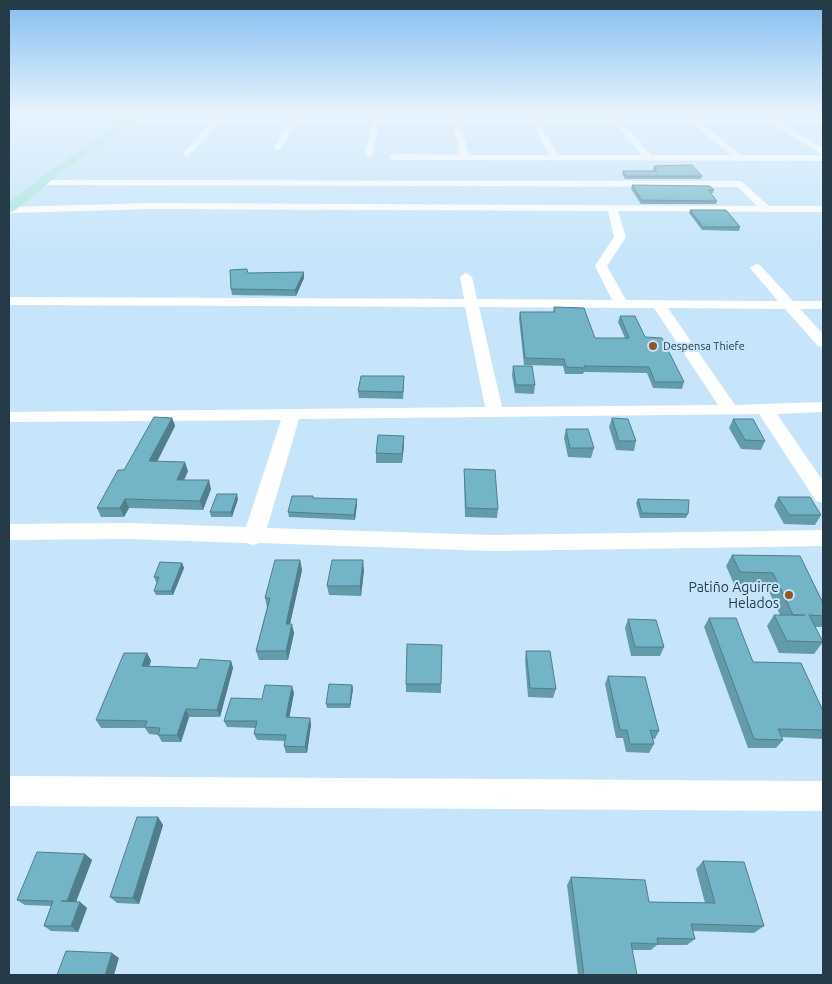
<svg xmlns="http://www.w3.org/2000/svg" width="832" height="984" viewBox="0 0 832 984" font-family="Ubuntu,sans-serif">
	<rect width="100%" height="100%" fill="#c7e5fa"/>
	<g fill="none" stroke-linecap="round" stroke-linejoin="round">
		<path fill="#fff" fill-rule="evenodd" d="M296 112 301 114 297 120H373L374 112H382L380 120H452L450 112H458L460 120H530L527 112H533L538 120H612L609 116 613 114 620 120H689L692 117 697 120H823V124H783L823 148V155L773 124H703L741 155H823V161L393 160 389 157 393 154 460 155 453 124H379L373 154 369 157 365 154 372 124H295L282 147 278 150 274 147 287 124H218L187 157 183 154 209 124H130L126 122 130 120H214L221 114 225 116 222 120H290ZM461 124H533L549 155H469ZM540 124H616L642 155H558ZM624 124H694L731 155H651Z
			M40 180 741 181 769 206H823V212L618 211 626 237 607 266 626 300 778 301 750 268 756 264 760 265 793 301H823V309H800L823 334V347L818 346 785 309 668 308 735 405 823 402V412L777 414 823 481V503L816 501 759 414 299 419 267 528 492 535 823 530V546L492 551 259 543 253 545 246 543 129 539 9 540V524L129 523 246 527 281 420 9 422V412L485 407 465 307 9 305V297L464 299 460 277 466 273 472 277 477 299 612 300 595 266 614 237 608 211 152 209 9 213V207L152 203 757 206 738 187 37 185 35 183ZM479 307 654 308 718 405 502 407Z
			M9 776 823 781V811L9 806Z"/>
		<path fill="#aae5d9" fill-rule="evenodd" d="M138 112H148L60 173 14 211 9 212V202L52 169Z"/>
	</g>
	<path fill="#639baa" d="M547 112H602L601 115H550Z
		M654 166 702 176 701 179H625L622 174 623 171H654L653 169Z
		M632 185 714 190 713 193H711L717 201 716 204H641L631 189Z
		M690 210 740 227 739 231 702 230 689 213Z
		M248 273 304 278 296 296 232 295 231 289Z
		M554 307 595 338H625L618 322 620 316 645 337 684 382 682 389 653 388 647 373 584 372 583 374H565L563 366 524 365 519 318 520 312H553Z
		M513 366 535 385 534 394 515 393 512 375Z
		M404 383 403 399 359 398 358 391Z
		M172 418 175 426 157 461 188 471 184 480 211 489 203 510 129 508 124 517H101L97 508 124 470Z
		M612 418 636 441 634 451 616 450 609 427Z
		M733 419 765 441 761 450 741 449 729 428Z
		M566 429 594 448 591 458 568 457 564 438Z
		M404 445 402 463H376V453Z
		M464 469 498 509 497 518 465 517 464 478Z
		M313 496V498L357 504 355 520 289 517 288 512Z
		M778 497 821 515 815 525 784 524 774 506Z
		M238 499 232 517H211L210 512Z
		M638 499 688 514 686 518H640L636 503Z
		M732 555 800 556 823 603V625L821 627H815L823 642 814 654 779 653 767 626 774 615H780L766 585 734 584 726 566Z
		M300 560 302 570 290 624 294 633 288 660H259L256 651 267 607 265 598Z
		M182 563 184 568 173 595H156L154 591 157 582H156L154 577Z
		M364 570 361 596 329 595 327 586Z
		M709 618 753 662 823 711V739L782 737 783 740 776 748H748L704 627Z
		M628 619 664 647 660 656H631L625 628Z
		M526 651 556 689 553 698 528 697 525 660Z
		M147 653 151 661 149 666 197 668 231 661 233 668 220 717H189L181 742H162L158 735 149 734 145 728H101L96 720Z
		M608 676 659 731 655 739H653L654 744 649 753 626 752 623 738H616L605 684Z
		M406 684H441V693L406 692Z
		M352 685 353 689 350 708H327L326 704Z
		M294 693 289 718H310L311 725 307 753H286L284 746 285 741 257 740 254 734 256 728 227 727 224 721 262 699Z
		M158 817 163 825 139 904 117 903 110 897Z
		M85 854 92 860 76 902H80L87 908 78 932 51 931 44 926 51 906 25 905 17 900Z
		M703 861 764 926 754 933 693 931 695 939 687 945H657L651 950H632L637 975H578L567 885 571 877 649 902 705 903 696 869Z"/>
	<path fill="#507e8b" d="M304 272V278L296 296 295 290Z
		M172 418 175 426 153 470 149 461Z
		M404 436V445L402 463V454Z
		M185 462 188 471 180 489 177 480Z
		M209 480 211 489 203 510 200 501Z
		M237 494 238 499 232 517 231 512Z
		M125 499 129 508 124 517 120 508Z
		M357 499V504L355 520 354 515Z
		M300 560 302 570 288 633 286 624Z
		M363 560 364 570 361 596 360 586Z
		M182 563 184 568 173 595 171 591Z
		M292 624 294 633 288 660 286 651Z
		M147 653 151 661 146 674 142 666Z
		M231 661 233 668 220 717 217 710Z
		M352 685 353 689 350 708V704Z
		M292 686 294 693 288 724 286 717Z
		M186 709 189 717 181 742 177 735Z
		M310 718 311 725 307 753 305 747Z
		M158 817 163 825 139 904 133 898Z
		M85 854 92 860 74 907 67 901Z
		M80 902 87 908 78 932 71 926Z
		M112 953 119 958 114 975H105Z"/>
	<path fill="#73b4c6" stroke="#507e8b" d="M692 165 702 176H626L623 171H657L654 166Z
		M632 185 710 186 714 190H708L717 201 642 200Z
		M690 210H726L740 227H703Z
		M247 269 248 273 304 272 295 290 231 289 230 270Z
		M554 307 584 308 595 338H629L620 316H635L645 337 662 338 684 382H655L649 367 584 366 585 368 566 367 564 359 525 358 520 312H555Z
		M513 366H532L535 385H516Z
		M361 376H404L403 392 358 391Z
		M154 417 172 418 149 461 185 462 177 480H209L200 501 125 499 120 508H97L118 470H124Z
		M612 418 628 419 636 441H619Z
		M733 419H753L765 441 745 440Z
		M566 429H588L594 448H570Z
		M378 435 404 436 402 454 376 453Z
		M464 469 495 470 498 509 466 508Z
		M217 494H237L231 512H210Z
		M292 496H313V498L357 499 354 515 288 512Z
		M778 497H810L821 515H789Z
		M638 499 689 500 688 514 642 513Z
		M732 555 800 556 823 603V616L809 615 823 642 787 641 774 615H805H793L773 573 740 572Z
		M275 560H300L286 624H292L286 651H256L270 598H265Z
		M332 560H363L360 586H327Z
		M160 562 182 563 171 591H154L159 577H154Z
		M709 618H736L753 662 801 663 823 711V730L778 729 783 740 754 739Z
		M628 619 656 620 664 647H635Z
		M407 644 442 645 441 684H406Z
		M526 651H550L556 689 530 688Z
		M124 653H147L142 666 197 668 200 659 231 661 217 710 186 709 177 735H158L160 728 145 727 147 721 96 720Z
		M608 676 645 677 659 731 650 730 654 744H630L627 730H620Z
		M329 684 352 685 350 704H326Z
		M265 685 292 686 286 717 310 718 305 747 284 746 286 735 254 734 257 721H224L231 698 262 699Z
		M137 817H158L133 898 110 897Z
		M37 852 85 854 67 901H61L80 902 71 926H44L53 901 17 900Z
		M703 861 744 862 764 926 691 924 695 939 657 938 658 944 631 943 637 975H584L571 877 645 880 649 902 715 903Z
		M66 951 112 953 105 975H57Z"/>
	<linearGradient id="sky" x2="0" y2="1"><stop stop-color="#83beef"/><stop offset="0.45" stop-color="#e6f3fd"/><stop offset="1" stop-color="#e6f3fd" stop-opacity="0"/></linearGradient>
	<rect width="832" height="250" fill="url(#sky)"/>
	<g fill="#95561d" stroke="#c7e5fa" stroke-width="2">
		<circle cx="653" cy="346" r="5"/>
		<circle cx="789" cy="595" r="5"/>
	</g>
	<g text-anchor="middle" stroke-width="4" stroke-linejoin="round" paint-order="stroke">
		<g font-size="11" fill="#263b48" stroke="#c7e5fa" text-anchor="start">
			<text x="663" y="350">Despensa Thiefe</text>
		</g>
		<g font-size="14" fill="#263b48" stroke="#c7e5fa" text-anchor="end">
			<text x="779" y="592">Patiño Aguirre<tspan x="779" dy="16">Helados</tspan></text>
		</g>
	</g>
	<rect width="832" height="984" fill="none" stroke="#263b48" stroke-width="20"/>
</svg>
